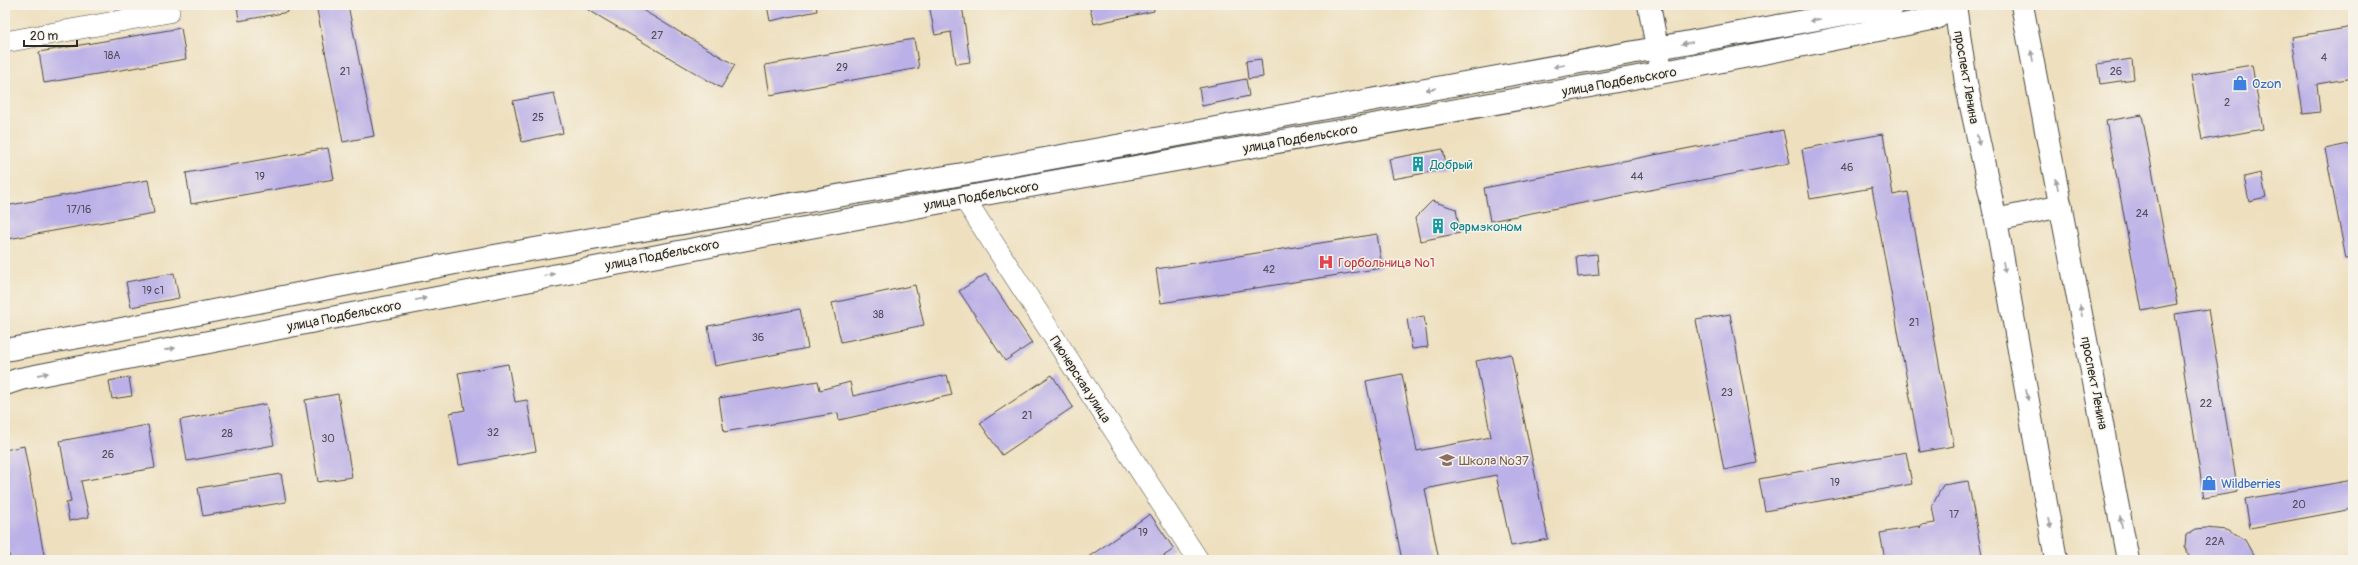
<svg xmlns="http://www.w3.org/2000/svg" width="2358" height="565" viewBox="0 0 2358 565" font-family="Pangolin,sans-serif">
	<rect width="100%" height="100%" fill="#f7f3e8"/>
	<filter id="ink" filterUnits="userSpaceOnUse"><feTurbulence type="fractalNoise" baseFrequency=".025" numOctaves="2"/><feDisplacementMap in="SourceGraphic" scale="8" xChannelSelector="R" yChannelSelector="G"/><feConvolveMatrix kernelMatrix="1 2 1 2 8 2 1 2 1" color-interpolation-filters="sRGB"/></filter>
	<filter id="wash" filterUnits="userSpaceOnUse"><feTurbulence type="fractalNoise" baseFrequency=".012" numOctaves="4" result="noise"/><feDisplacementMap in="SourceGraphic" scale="16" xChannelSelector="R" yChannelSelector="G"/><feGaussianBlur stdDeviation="0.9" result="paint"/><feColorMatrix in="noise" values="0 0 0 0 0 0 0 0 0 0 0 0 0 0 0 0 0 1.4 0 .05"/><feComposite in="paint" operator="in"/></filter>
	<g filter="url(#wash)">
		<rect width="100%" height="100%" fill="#eee0bf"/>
		<g id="blocks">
			<path fill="#bbb0e7" d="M237 5H288V12L239 21Z
				M316 5H348L374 136 343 142Z
				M580 5H634L735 65 721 88Z
				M767 5H816L817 11 770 21Z
				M929 5H962L970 62 956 64 951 32 935 35Z
				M1089 5H1153L1154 11 1094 24Z
				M2353 27V78L2317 84 2320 112 2303 114 2292 37Z
				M181 28 186 59 44 83 39 52Z
				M914 39 919 68 770 95 765 65Z
				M1261 59 1263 77 1248 79 1246 61Z
				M2132 59 2134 79 2100 84 2097 64Z
				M2252 65 2263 129 2202 140 2191 75Z
				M1246 79 1249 96 1202 106 1199 88Z
				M554 93 563 133 522 142 513 101Z
				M2142 115 2177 304 2142 311 2106 121Z
				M1783 130 1790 163 1490 221 1484 188Z
				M1883 134 1893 195 1908 192 1954 446 1920 452 1872 188 1810 199 1802 149Z
				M2353 143V258L2346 259 2325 149Z
				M328 148 334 179 191 204 186 173Z
				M1443 149 1447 169 1393 179 1389 159Z
				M2261 173 2266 197 2249 201 2244 177Z
				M148 180 154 213 8 239 5 206Z
				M1432 201 1456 209 1460 233 1420 241 1415 218Z
				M1377 234 1382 268 1161 303 1156 269Z
				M1597 254 1599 275 1578 277 1576 256Z
				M174 273 179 298 131 307 126 282Z
				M986 274 1032 343 1005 361 959 291Z
				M915 285 924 325 841 342 832 303Z
				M800 309 808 348 715 366 708 326Z
				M2208 309 2238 492 2204 498 2175 314Z
				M1730 314 1757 463 1724 470 1696 320Z
				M1424 316 1428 347 1412 349 1407 319Z
				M1511 354 1548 539 1511 546 1496 475 1425 489 1439 560H1402L1366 381 1402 374 1417 451 1491 437 1476 361Z
				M508 364 515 402 527 400 536 451 459 465 450 413 465 410 458 373Z
				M947 375 952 395 839 420 838 413 724 432 719 398 818 381 820 390 850 382 853 396Z
				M1052 375 1073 407 1002 455 980 423Z
				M129 377 132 396 112 399 109 381Z
				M338 394 352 477 318 482 305 400Z
				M266 404 274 445 187 461 180 420Z
				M148 425 155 468 81 481 89 517 69 521 66 503 71 502 60 441Z
				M24 446 45 560H10L5 534V450Z
				M1906 452 1912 484 1765 511 1759 479Z
				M281 474 286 502 203 516 198 488Z
				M2353 480V509L2250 528 2245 499Z
				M1968 481 1983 560H1885L1880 533 1919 526 1920 528 1921 525 1935 523 1932 506 1943 485Z
				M1150 514 1174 549 1158 560H1084Z
				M2206 528 2226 530 2245 540 2256 560H2190L2185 546 2186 535 2196 529Z"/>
		</g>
	</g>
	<g filter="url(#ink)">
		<use href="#blocks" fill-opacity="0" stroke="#484641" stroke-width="1"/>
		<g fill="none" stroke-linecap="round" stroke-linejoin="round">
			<g stroke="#484641" stroke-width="22">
				<path id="street" d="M5 42 169 12
					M964 198 1198 560"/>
			</g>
			<g stroke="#484641" stroke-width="24">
				<path id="secondary" d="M1649 5 1660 63
					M1955 5 1966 83 1996 220 2056 560
					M2022 5 2128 560
					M1996 220 2061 206
					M5 350 96 334 455 263 974 172 1894 5
					M5 384 20 379C334 317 648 256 963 198 1287 139 1613 86 1936 18L1954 5"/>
			</g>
			<use href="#street" stroke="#fff" stroke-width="21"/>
			<use href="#secondary" stroke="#fff" stroke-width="22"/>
		</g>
		<defs><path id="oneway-solid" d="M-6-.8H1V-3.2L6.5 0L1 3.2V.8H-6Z"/></defs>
		<g fill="#a0a0a0">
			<use href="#oneway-solid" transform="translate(1815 20) rotate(170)"/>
			<use href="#oneway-solid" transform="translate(1687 43) rotate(170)"/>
			<use href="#oneway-solid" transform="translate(2032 56) rotate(-101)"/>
			<use href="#oneway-solid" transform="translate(1559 66) rotate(170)"/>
			<use href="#oneway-solid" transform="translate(1431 89) rotate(170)"/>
			<use href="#oneway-solid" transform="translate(1978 140) rotate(78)"/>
			<use href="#oneway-solid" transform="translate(2057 184) rotate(-101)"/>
			<use href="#oneway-solid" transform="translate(2004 267) rotate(80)"/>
			<use href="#oneway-solid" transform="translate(549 275) rotate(-11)"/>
			<use href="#oneway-solid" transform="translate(421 299) rotate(-11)"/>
			<use href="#oneway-solid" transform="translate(2081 311) rotate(-101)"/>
			<use href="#oneway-solid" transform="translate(170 349) rotate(-11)"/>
			<use href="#oneway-solid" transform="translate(43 374) rotate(-11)"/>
			<use href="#oneway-solid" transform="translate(2027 395) rotate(80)"/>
			<use href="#oneway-solid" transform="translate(2121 522) rotate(-101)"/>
			<use href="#oneway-solid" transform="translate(2050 523) rotate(80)"/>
		</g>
	</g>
	<defs>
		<g id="shop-bare" transform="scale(1.2)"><path d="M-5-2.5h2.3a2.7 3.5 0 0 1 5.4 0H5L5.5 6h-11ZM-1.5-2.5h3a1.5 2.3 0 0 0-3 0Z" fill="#3f7fe0" stroke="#f7f3e8" stroke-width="2.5" paint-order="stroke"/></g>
		<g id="building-bare" transform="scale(1.2)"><path d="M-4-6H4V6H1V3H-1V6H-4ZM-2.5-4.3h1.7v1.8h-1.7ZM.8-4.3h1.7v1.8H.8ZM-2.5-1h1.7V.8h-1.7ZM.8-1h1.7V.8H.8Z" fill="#0f9aa8" stroke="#f7f3e8" stroke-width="2.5" paint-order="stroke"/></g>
		<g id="hospital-bare" transform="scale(1.2)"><path d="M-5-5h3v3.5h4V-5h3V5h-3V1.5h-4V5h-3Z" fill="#e0444e" stroke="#f7f3e8" stroke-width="2.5" paint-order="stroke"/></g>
		<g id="school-bare" transform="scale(1.2)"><path d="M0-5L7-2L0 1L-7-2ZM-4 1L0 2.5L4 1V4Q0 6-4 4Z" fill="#8d6e63" stroke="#f7f3e8" stroke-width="2.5" paint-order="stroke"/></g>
	</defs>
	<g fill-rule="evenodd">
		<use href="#shop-bare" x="2240" y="83"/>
		<use href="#building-bare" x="1418" y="164"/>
		<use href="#building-bare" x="1438" y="226"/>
		<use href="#hospital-bare" x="1326" y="262"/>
		<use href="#school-bare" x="1447" y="460"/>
		<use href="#shop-bare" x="2209" y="483"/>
	</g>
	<g text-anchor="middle" stroke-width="3" stroke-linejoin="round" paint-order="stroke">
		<g font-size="11" fill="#4f4c5a">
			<text x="657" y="39">27</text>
			<text x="112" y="59">18А</text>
			<text x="2324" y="61">4</text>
			<text x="842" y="71">29</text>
			<text x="345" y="75">21</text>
			<text x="2116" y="75">26</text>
			<text x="2227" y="106">2</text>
			<text x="538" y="121">25</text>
			<text x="1847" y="171">46</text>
			<text x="260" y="180">19</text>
			<text x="1637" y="180">44</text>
			<text x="79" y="213">17/16</text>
			<text x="2142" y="217">24</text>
			<text x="1269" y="273">42</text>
			<text x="153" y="294">19 с1</text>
			<text x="878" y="318">38</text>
			<text x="1914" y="326">21</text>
			<text x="758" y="341">36</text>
			<text x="1727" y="396">23</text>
			<text x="2206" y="407">22</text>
			<text x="1027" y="419">21</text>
			<text x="493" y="436">32</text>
			<text x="227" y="437">28</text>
			<text x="328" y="442">30</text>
			<text x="108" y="458">26</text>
			<text x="1835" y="486">19</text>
			<text x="2299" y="508">20</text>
			<text x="1954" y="518">17</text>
			<text x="1143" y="536">19</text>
			<text x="2215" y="545">22А</text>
		</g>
		<g font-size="13" fill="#2b2b2b" stroke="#f7f3e8">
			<text transform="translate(1967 77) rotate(80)" y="5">проспект Ленина</text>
			<text transform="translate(1619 81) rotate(-10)" y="5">улица Подбельского</text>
			<text transform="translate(1300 138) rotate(-10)" y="5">улица Подбельского</text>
			<text transform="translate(981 195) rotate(-10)" y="5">улица Подбельского</text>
			<text transform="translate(662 254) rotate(-11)" y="5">улица Подбельского</text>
			<text transform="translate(344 315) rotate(-11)" y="5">улица Подбельского</text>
			<text transform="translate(1081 379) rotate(57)" y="5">Пионерская улица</text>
			<text transform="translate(2095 383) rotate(79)" y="5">проспект Ленина</text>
		</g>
		<g font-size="13" fill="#366cbe" stroke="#f7f3e8" text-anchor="start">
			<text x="2252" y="88">Ozon</text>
			<text x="2221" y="488">Wildberries</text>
		</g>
		<g font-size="13" fill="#0d838f" stroke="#f7f3e8" text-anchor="start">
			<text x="1430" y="169">Добрый</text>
			<text x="1450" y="231">Фармэконом</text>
		</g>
		<g font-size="13" fill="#be3a42" stroke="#f7f3e8" text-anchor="start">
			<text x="1338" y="267">Горбольница №1</text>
		</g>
		<g font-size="13" fill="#785e54" stroke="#f7f3e8" text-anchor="start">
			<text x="1459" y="465">Школа №37</text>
		</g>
	</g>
	<rect width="2358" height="565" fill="none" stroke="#f7f3e8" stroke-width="20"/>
	<path d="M24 40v6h53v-6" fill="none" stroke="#2b2b2b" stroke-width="2"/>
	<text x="30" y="40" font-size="12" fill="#2b2b2b" stroke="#f7f3e8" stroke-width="3" paint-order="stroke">20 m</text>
</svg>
